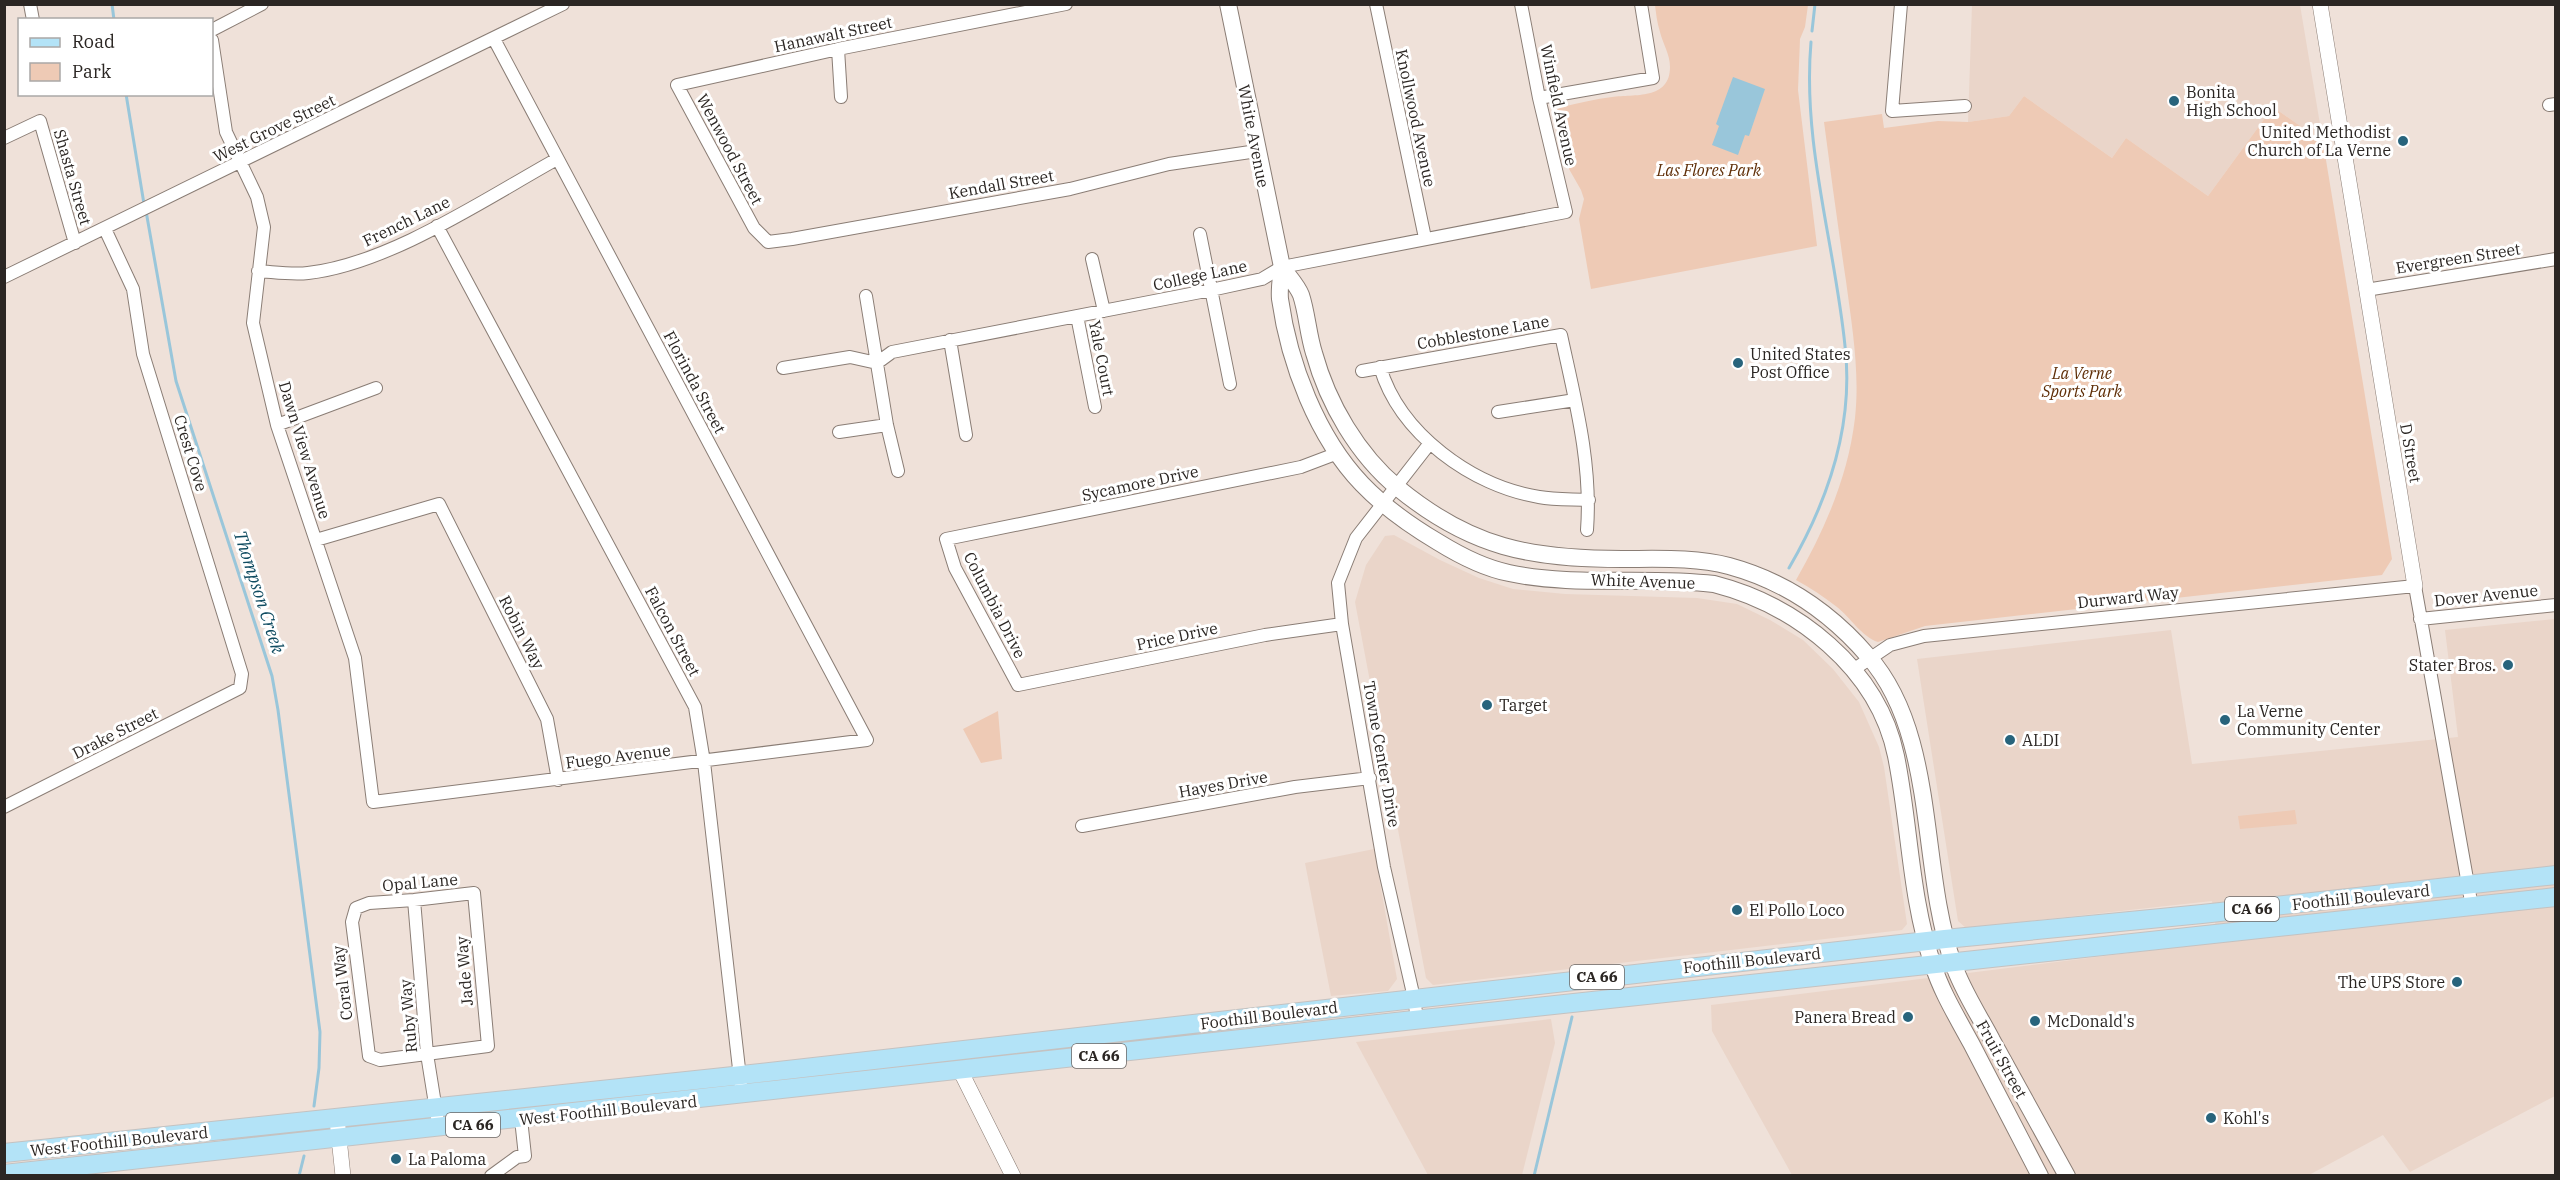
<svg xmlns="http://www.w3.org/2000/svg" width="2560" height="1180" viewBox="0 0 2560 1180" font-family="'IBM Plex Serif',serif">
	<rect width="100%" height="100%" fill="#efe1d9"/>
	<path fill="#ead5c9" d="M1972 5H2300L2323 142 2273 107 2208 196 2126 138 2112 158 2024 96 2009 116 1968 122Z
		M1394 535 1440 560 1479 578 1513 589 1565 594 1697 598 1737 604 1770 620 1803 640 1833 669 1859 702 1879 747 1884 767 1907 924 1902 930 1433 985 1426 978 1355 602 1366 565 1385 536Z
		M2555 619V1096L2410 1172 2383 1135 2309 1175H1792L1712 1031 1711 1005 2218 942 2212 901 1966 928 1958 921 1917 659 2171 630 2192 764 2458 737 2445 630Z
		M1374 849 1397 979 1388 991 1331 996 1305 863Z
		M1551 1019 1555 1043 1522 1175H1428L1356 1042Z"/>
	<path fill="#eecab5" d="M1655 5H1808L1805 27 1800 39 1798 90 1817 246 1591 289 1579 219 1584 199 1581 190 1565 162 1554 118 1556 110 1562 107C1579 103 1596 99 1612 97 1634 94 1670 100 1670 67 1670 54 1663 44 1660 32 1657 23 1656 13 1655 5Z
		M2024 96 2112 158 2126 138 2208 196 2273 107 2323 142 2392 559 2382 575 1925 626 1878 642C1862 637 1850 617 1837 607 1824 597 1811 588 1796 580 1825 529 1848 477 1855 418 1860 372 1852 326 1846 281 1838 228 1831 175 1824 122L1882 114 1884 128 1938 121 1968 122 2009 116Z
		M998 711 1002 759 981 763 963 729Z
		M2295 810 2297 824 2240 829 2238 816Z"/>
	<path fill="#99c6da" d="M1733 77 1765 89 1749 136 1745 135 1738 155 1712 145 1719 126 1716 124Z"/>
	<g fill="none" stroke-linecap="round" stroke-linejoin="round">
		<path stroke="#99c6da" stroke-width="3" d="M112 4 114 20
			M1812 31 1815 4
			M126 94 144 204
			M146 211 176 381 272 676 278 710 320 1032 319 1068 314 1106
			M1789 568C1828 501 1854 424 1845 346 1835 245 1802 144 1811 42
			M299 1176 304 1156
			M1534 1176 1572 1017"/>
		<g stroke="#8a7d75" stroke-width="14">
			<path id="minor" d="M30 4 33 20
				M1066 4 838 49 677 85 754 228 768 242 792 239 1070 189 1169 164 1257 151
				M1376 4 1425 238
				M1901 4 1892 111 1965 106
				M212 30 262 4
				M212 40 226 132 257 197 264 227 253 323 277 425 355 658 373 802 867 740 494 39
				M838 49 841 97
				M1539 98 1653 78 1641 4
				M2549 105 2556 104
				M4 138 40 121 75 243
				M437 226 695 707 704 762 742 1095
				M1200 234 1230 384
				M1092 259 1104 311
				M258 271C274 272 292 275 308 273 389 264 485 199 557 159
				M4 277 563 4
				M2366 290 2556 259
				M866 296 887 425 898 471
				M1077 316 1095 407
				M950 340 966 435
				M877 363 892 352 1211 290 1262 279 1282 267 1566 212 1539 98 1521 4
				M1380 367C1400 434 1472 486 1539 497 1555 500 1573 499 1589 500
				M783 368 850 357 877 363
				M1362 371 1561 335C1575 400 1592 463 1587 530
				M1498 412 1575 400
				M277 425 376 388
				M839 432 887 425
				M1338 453 1301 467 946 539 955 568 1018 685 1265 635 1342 624
				M316 540 439 504 547 719 558 780
				M2420 619 2556 605
				M1853 670 1890 645 1924 636 2415 586 2472 907
				M4 807 240 688 242 674 143 354 133 289 105 229
				M1082 826 1295 787 1370 778
				M474 893 488 1046 380 1060 369 1056 352 922 356 908 369 903 414 900Z
				M414 900 427 1054 439 1129
				M1417 1019 1414 998 1384 867 1342 624 1338 583 1356 538 1430 443
				M491 1176 517 1157 525 1156 521 1119"/>
		</g>
		<g stroke="#8a7d75" stroke-width="16">
			<path id="tertiary" d="M2320 4 2415 586
				M961 1072 1013 1176
				M337 1119 343 1176"/>
		</g>
		<g stroke="#8a7d75" stroke-width="18">
			<path id="secondary" d="M1228 4 1282 267C1281 277 1279 289 1280 299 1289 363 1317 437 1362 484 1384 507 1411 526 1438 542 1459 555 1484 568 1509 573 1574 587 1647 576 1714 584 1796 605 1878 668 1896 756 1910 825 1910 898 1933 965 1942 993 1957 1017 1971 1043 1994 1087 2017 1131 2040 1176
				M1282 267C1288 276 1297 285 1301 295 1307 313 1308 334 1314 353 1328 404 1358 455 1398 488 1471 548 1531 559 1622 559 1657 559 1696 557 1729 566 1784 581 1831 613 1868 656 1938 735 1919 867 1953 963 1962 990 1979 1015 1992 1040 2017 1085 2042 1130 2067 1176"/>
		</g>
		<g stroke="#c4c2c1" stroke-width="20">
			<path id="primary" d="M4 1153 724 1077 1945 939 2202 914 2556 875
				M4 1174C475 1127 945 1073 1414 1020 1795 977 2175 941 2556 897"/>
		</g>
		<use href="#minor" stroke="#fff" stroke-width="12"/>
		<use href="#tertiary" stroke="#fff" stroke-width="15"/>
		<use href="#secondary" stroke="#fff" stroke-width="16"/>
		<use href="#primary" stroke="#b3e3f7" stroke-width="18"/>
	</g>
	<g fill="#28647c" stroke="#fff" stroke-width="2">
		<circle cx="2174" cy="101" r="6"/>
		<circle cx="2403" cy="141" r="6"/>
		<circle cx="1738" cy="363" r="6"/>
		<circle cx="2508" cy="665" r="6"/>
		<circle cx="1487" cy="705" r="6"/>
		<circle cx="2225" cy="720" r="6"/>
		<circle cx="2010" cy="740" r="6"/>
		<circle cx="1737" cy="910" r="6"/>
		<circle cx="2457" cy="982" r="6"/>
		<circle cx="1908" cy="1017" r="6"/>
		<circle cx="2035" cy="1021" r="6"/>
		<circle cx="2211" cy="1118" r="6"/>
		<circle cx="396" cy="1159" r="6"/>
	</g>
	<g text-anchor="middle" stroke-width="6" stroke-linejoin="round" paint-order="stroke">
		<g fill="#fff" stroke="#6b6765" stroke-width="1.5">
			<rect x="2225" y="897" width="54" height="24" rx="4.5"/>
			<rect x="1570" y="965" width="54" height="24" rx="4.5"/>
			<rect x="1072" y="1044" width="54" height="24" rx="4.5"/>
			<rect x="446" y="1113" width="54" height="24" rx="4.5"/>
		</g>
		<g font-size="15" font-weight="bold" fill="#2b2623">
			<text x="2252" y="914">CA 66</text>
			<text x="1597" y="982">CA 66</text>
			<text x="1099" y="1061">CA 66</text>
			<text x="473" y="1130">CA 66</text>
		</g>
		<g font-size="16" fill="#2b2623" stroke="#fff">
			<text transform="translate(833 34) rotate(-12)" y="6">Hanawalt Street</text>
			<text transform="translate(1559 105) rotate(78)" y="6">Winfield Avenue</text>
			<text transform="translate(1416 118) rotate(78)" y="6">Knollwood Avenue</text>
			<text transform="translate(274 128) rotate(-26)" y="6">West Grove Street</text>
			<text transform="translate(1254 136) rotate(79)" y="6">White Avenue</text>
			<text transform="translate(730 149) rotate(62)" y="6">Wenwood Street</text>
			<text transform="translate(73 177) rotate(74)" y="6">Shasta Street</text>
			<text transform="translate(1001 184) rotate(-10)" y="6">Kendall Street</text>
			<text transform="translate(406 221) rotate(-26)" y="6">French Lane</text>
			<text transform="translate(2458 258) rotate(-9)" y="6">Evergreen Street</text>
			<text transform="translate(1200 275) rotate(-12)" y="6">College Lane</text>
			<text transform="translate(1483 332) rotate(-10)" y="6">Cobblestone Lane</text>
			<text transform="translate(1102 358) rotate(79)" y="6">Yale Court</text>
			<text transform="translate(695 382) rotate(62)" y="6">Florinda Street</text>
			<text transform="translate(305 450) rotate(73)" y="6">Dawn View Avenue</text>
			<text transform="translate(191 453) rotate(73)" y="6">Crest Cove</text>
			<text transform="translate(2411 453) rotate(80)" y="6">D Street</text>
			<text transform="translate(1140 483) rotate(-12)" y="6">Sycamore Drive</text>
			<text transform="translate(1643 581) rotate(2)" y="6">White Avenue</text>
			<text transform="translate(2486 595) rotate(-6)" y="6">Dover Avenue</text>
			<text transform="translate(2128 597) rotate(-6)" y="6">Durward Way</text>
			<text transform="translate(995 605) rotate(63)" y="6">Columbia Drive</text>
			<text transform="translate(673 631) rotate(62)" y="6">Falcon Street</text>
			<text transform="translate(522 632) rotate(63)" y="6">Robin Way</text>
			<text transform="translate(1177 636) rotate(-12)" y="6">Price Drive</text>
			<text transform="translate(115 733) rotate(-27)" y="6">Drake Street</text>
			<text transform="translate(1382 754) rotate(80)" y="6">Towne Center Drive</text>
			<text transform="translate(618 756) rotate(-7)" y="6">Fuego Avenue</text>
			<text transform="translate(1223 784) rotate(-10)" y="6">Hayes Drive</text>
			<text transform="translate(420 882) rotate(-5)" y="6">Opal Lane</text>
			<text transform="translate(2361 897) rotate(-6)" y="6">Foothill Boulevard</text>
			<text transform="translate(1752 960) rotate(-6)" y="6">Foothill Boulevard</text>
			<text transform="translate(464 971) rotate(-95)" y="6">Jade Way</text>
			<text transform="translate(342 983) rotate(-97)" y="6">Coral Way</text>
			<text transform="translate(1269 1015) rotate(-7)" y="6">Foothill Boulevard</text>
			<text transform="translate(408 1016) rotate(-95)" y="6">Ruby Way</text>
			<text transform="translate(2002 1059) rotate(61)" y="6">Fruit Street</text>
			<text transform="translate(608 1110) rotate(-6)" y="6">West Foothill Boulevard</text>
			<text transform="translate(119 1141) rotate(-6)" y="6">West Foothill Boulevard</text>
		</g>
		<g font-size="16" fill="#2b2623" stroke="#fff" text-anchor="start">
			<text x="2186" y="98">Bonita<tspan x="2186" dy="18">High School</tspan></text>
			<text x="2391" y="138" text-anchor="end">United Methodist<tspan x="2391" dy="18">Church of La Verne</tspan></text>
			<text x="1750" y="360">United States<tspan x="1750" dy="18">Post Office</tspan></text>
			<text x="2496" y="671" text-anchor="end">Stater Bros.</text>
			<text x="1499" y="711">Target</text>
			<text x="2237" y="717">La Verne<tspan x="2237" dy="18">Community Center</tspan></text>
			<text x="2022" y="746">ALDI</text>
			<text x="1749" y="916">El Pollo Loco</text>
			<text x="2445" y="988" text-anchor="end">The UPS Store</text>
			<text x="1896" y="1023" text-anchor="end">Panera Bread</text>
			<text x="2047" y="1027">McDonald's</text>
			<text x="2223" y="1124">Kohl's</text>
			<text x="408" y="1165">La Paloma</text>
		</g>
		<g font-size="16" font-style="italic" fill="#5f2e07" stroke="#fff">
			<text x="1709" y="176">Las Flores Park</text>
			<text x="2082" y="379">La Verne<tspan x="2082" dy="18">Sports Park</tspan></text>
		</g>
		<g font-size="18" font-style="italic" fill="#104c61" stroke="#fff">
			<text transform="translate(259 592) rotate(72)" y="6">Thompson Creek</text>
		</g>
	</g>
	<rect width="2560" height="1180" fill="none" stroke="#2b2623" stroke-width="12"/>
	<rect x="18" y="18" width="195" height="78" fill="#ffffff" stroke="#aaa8a7" stroke-width="1.5"/>
	<rect x="30" y="38" width="30" height="9" fill="#b3e3f7" stroke="#aaa8a7" stroke-width="1.5"/>
	<text x="72" y="48" font-size="18" fill="#2b2623">Road</text>
	<rect x="30" y="63" width="30" height="18" fill="#eecab5" stroke="#aaa8a7" stroke-width="1.5"/>
	<text x="72" y="78" font-size="18" fill="#2b2623">Park</text>
</svg>
